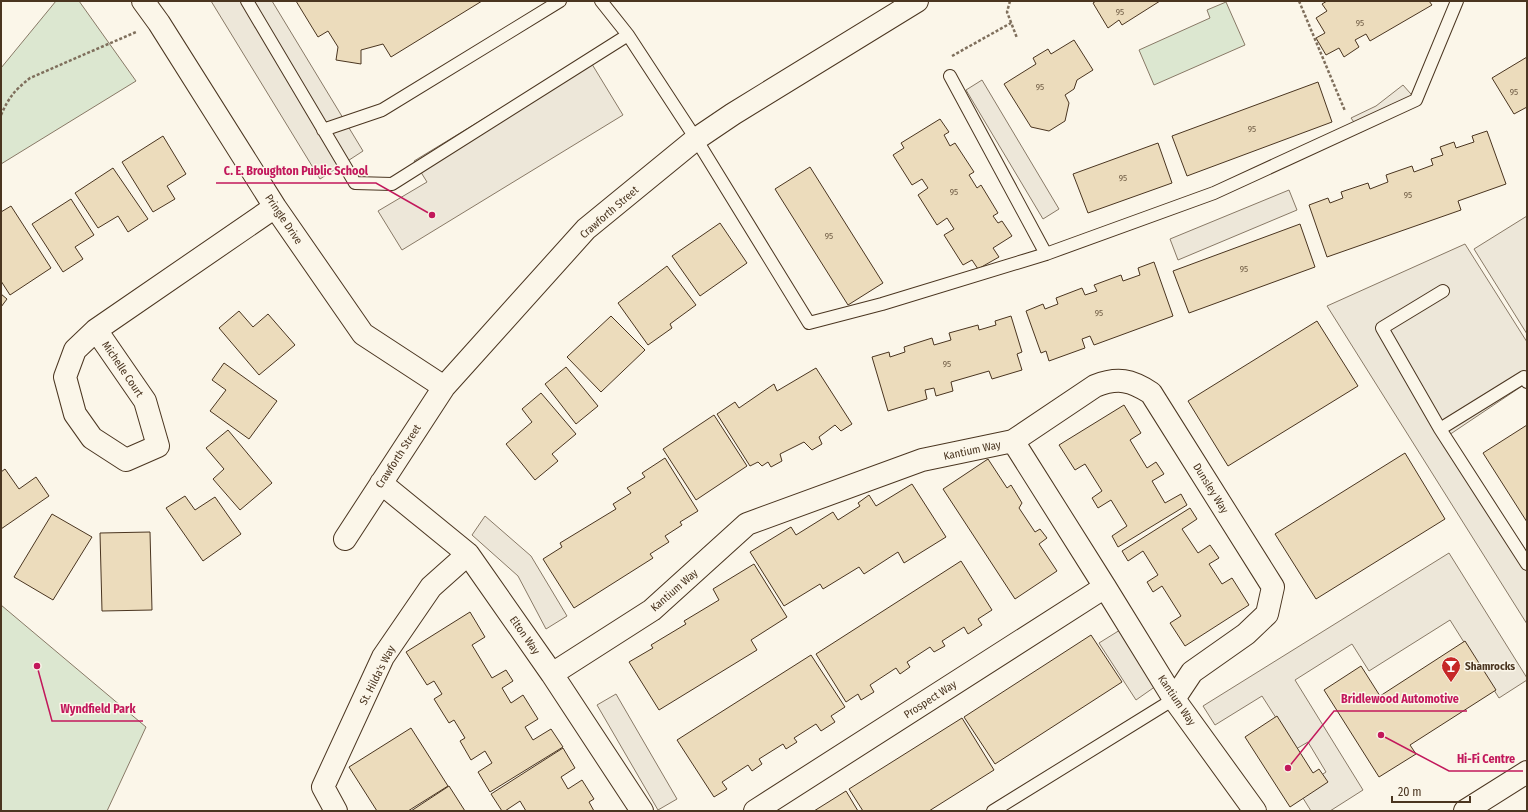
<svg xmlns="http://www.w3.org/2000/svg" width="1528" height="812" viewBox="0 0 1528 812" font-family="'Fira Sans Condensed',sans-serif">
	<rect width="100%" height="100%" fill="#fbf6e9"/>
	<path fill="#dce7d0" stroke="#887966" d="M56 1H79L136 81 1 164V68Z
		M1226 2 1245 45 1154 85 1139 50 1210 18 1207 10Z
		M1 605 146 727 107 811H1Z"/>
	<path fill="#ede7d9" stroke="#887966" d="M211 1H272L363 151 320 179Z
		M587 56 623 115 402 250 378 211 427 182 414 161Z
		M982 80 1059 209 1043 219 966 90Z
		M1403 85 1418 102 1361 132 1351 118 1376 106Z
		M1289 190 1297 210 1178 260 1170 239Z
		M1527 216V334L1474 249Z
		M1465 244 1527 342V386L1525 384 1449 435 1527 552V624L1327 306Z
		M485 516 531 556 567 616 546 629 518 576 472 535Z
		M1449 553 1527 678V680L1499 698 1450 620 1369 671 1352 644 1295 680 1363 790 1330 811H1311L1298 790 1326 772 1308 742 1296 749 1262 696 1215 725 1203 706Z
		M1120 630 1156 686 1136 700 1099 643Z
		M616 694 677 799 658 810 597 705Z"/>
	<path fill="#ecdcbc" stroke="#4a3520" d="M296 1H482L391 57 383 44 361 50V64L336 60 338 47 328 31 318 37Z
		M1096 1H1160L1122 25 1119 20 1108 28 1093 3Z
		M1327 1H1429L1432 5 1370 41 1366 34 1355 40 1359 47 1344 57 1339 48 1326 55 1316 38 1325 33 1316 18 1327 11 1322 4Z
		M1074 40 1093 70 1077 80 1074 89 1065 95 1069 103 1065 121 1049 131 1031 127 1004 84 1036 64 1033 58 1048 49 1051 54Z
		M1527 57V107L1514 114 1492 78Z
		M1318 82 1332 122 1187 176 1172 136Z
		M940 119 949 132 944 135 950 146 955 143 974 172 969 175 977 188 981 185 998 213 993 216 998 223 1002 221 1012 236 993 248 999 257 978 269 972 260 963 265 944 235 954 229 947 218 937 225 918 195 928 188 922 179 912 185 893 155 904 148 901 143Z
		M1487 131 1506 184 1458 201 1461 210 1327 257 1309 205 1328 198 1330 203 1343 198 1341 192 1368 183 1370 189 1388 182 1386 175 1412 166 1414 172 1433 165 1431 159 1443 155 1440 147 1454 142 1456 148 1474 142 1472 136Z
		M163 136 186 174 167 186 175 199 153 212 122 162Z
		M1158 143 1172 183 1088 213 1073 174Z
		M810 167 883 283 848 305 775 189Z
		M113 168 148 219 128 232 118 216 98 228 75 193Z
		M71 199 94 235 75 247 83 259 63 272 32 224Z
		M11 206 51 268 10 295 1 281V212Z
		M720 223 747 263 700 296 672 256Z
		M1300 224 1315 267 1189 313 1173 271Z
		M1154 262 1173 316 1094 345 1090 336 1082 339 1085 348 1049 361 1046 351 1041 353 1026 311 1043 304 1045 309 1058 304 1056 298 1082 288 1085 295 1097 291 1094 285 1121 275 1123 281 1140 275 1138 268Z
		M667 266 696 305 670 324 672 328 648 345 618 303Z
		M1 294 7 299 1 307Z
		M239 311 253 327 268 314 295 345 259 375 219 328Z
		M611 316 645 350 601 392 567 357Z
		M1011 316 1022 352 1017 354 1022 370 992 379 989 371 951 382 953 391 936 396 934 388 925 390 927 399 888 411 872 357 889 352 890 357 905 352 904 347 932 338 934 345 951 340 949 333 978 325 979 330 996 325 995 321Z
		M1317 321 1358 386 1228 466 1188 401Z
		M224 363 277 401 249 439 210 411 226 390 212 380Z
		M566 367 598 406 576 424 545 384Z
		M816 368 852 424 841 431 835 425 819 437 822 444 812 450 804 442 780 454 782 461 771 467 768 462 762 466 758 462 750 466 717 414 735 402 739 408 774 384 777 391Z
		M541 393 576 434 552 454 558 461 535 480 506 444 532 422 522 409Z
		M1124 405 1141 433 1130 440 1147 468 1156 462 1164 474 1152 481 1165 503 1181 494 1187 505 1118 547 1112 536 1127 526 1111 500 1098 508 1092 498 1102 491 1085 464 1075 470 1059 445Z
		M714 415 747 466 696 500 663 449Z
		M1527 425V522L1483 453Z
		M228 430 272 483 240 510 213 479 224 469 206 448Z
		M1405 453 1445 519 1316 599 1275 534Z
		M665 458 698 511 680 522 682 525 665 536 669 542 650 554 653 558 574 608 543 559 562 547 560 543 616 509 613 504 631 493 627 488 645 477 642 473Z
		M988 459 1007 488 1011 485 1022 503 1019 508 1035 532 1040 529 1047 538 1039 544 1057 571 1015 599 943 489Z
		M5 469 19 489 36 477 49 496 1 529V472Z
		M912 484 946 537 904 563 898 552 864 574 859 567 823 589 820 584 784 606 750 552 791 527 796 535 833 512 838 520 860 506 858 503 869 495 876 506Z
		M185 496 195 510 215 497 241 534 203 561 166 508Z
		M1190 508 1197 519 1182 529 1198 553 1210 545 1219 558 1209 564 1222 584 1232 578 1249 605 1185 646 1170 623 1181 616 1162 586 1153 592 1147 582 1158 575 1143 551 1128 561 1122 551Z
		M52 514 92 537 53 600 14 577Z
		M150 532 152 610 102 611 100 533Z
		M961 561 992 610 978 619 982 625 968 634 964 627 942 641 945 646 934 652 930 647 907 662 910 667 900 674 896 668 870 685 874 692 861 700 858 694 846 702 816 654Z
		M754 564 787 617 751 640 757 650 659 710 629 662 653 648 651 645 686 624 684 621 719 600 713 589Z
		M470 612 485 637 472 645 492 678 506 670 513 681 502 688 511 703 523 695 538 719 525 727 533 740 551 729 563 747 490 792 478 772 492 763 485 751 471 760 460 741 465 738 454 720 449 723 434 699 442 694 434 681 427 685 406 652Z
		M1091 635 1122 682 995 764 964 717Z
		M1465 641 1496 690 1410 745 1416 754 1379 777 1324 690 1361 666 1380 696Z
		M811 655 845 707 831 716 835 722 821 731 816 724 794 738 797 742 786 749 783 744 759 759 762 764 752 771 748 765 722 782 727 789 714 797 677 740Z
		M1277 716 1313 773 1319 769 1328 782 1290 807 1245 737Z
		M962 718 994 770 929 811H863L849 789Z
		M411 728 448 786 408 811H377L349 767Z
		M563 748 575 768 561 777 568 789 582 780 594 799 589 802 594 811H526L520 801 505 811H502L491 794Z
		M449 786 465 811H411Z
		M846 791 858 811H814Z"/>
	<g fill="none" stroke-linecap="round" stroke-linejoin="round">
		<g stroke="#4a3520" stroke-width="14">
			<path id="service" d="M247 1 355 183 392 184 628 35
				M601 1 628 35 696 139 809 323 882 304 1046 254 1214 193 1416 100 1457 1
				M950 76 1046 254
				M323 130 382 110 560 1
				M1527 382 1524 377 1440 429 1527 564
				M1440 429 1382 328 1443 291
				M993 811 1174 699"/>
		</g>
		<g stroke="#4a3520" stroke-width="24">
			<path id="minor" d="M143 1 159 23 275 207 363 334 444 387
				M96 330 145 401 158 446 126 460 92 438 75 414 65 377 75 350 96 330 275 207
				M1013 441 1095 386C1118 377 1131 380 1151 393L1273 587 1267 614 1246 634 1192 672 1174 699
				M381 483 468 554 552 674 642 811
				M345 539 444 387 586 229 696 139 733 114 917 1
				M552 674 652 610 747 524 922 460 1013 441 1105 587 1174 699 1255 811
				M336 811 323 787 383 657 431 587 468 554
				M755 811 1105 587"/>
		</g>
		<g stroke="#4a3520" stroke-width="24">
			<path id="primary" d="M1465 811 1527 772"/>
		</g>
		<path stroke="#7f6f5c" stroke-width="2.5" stroke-dasharray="3 2" stroke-linecap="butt" d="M1010 1 1007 12 1017 38
			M1299 1 1345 111
			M952 56 1011 23
			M1 115C9 97 14 91 30 78L136 32"/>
		<use href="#service" stroke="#fbf6e9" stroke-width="12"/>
		<use href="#minor" stroke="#fbf6e9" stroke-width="22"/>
		<use href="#primary" stroke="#fbf6e9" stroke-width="22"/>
	</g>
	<defs>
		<g id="bar-pin" transform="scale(1)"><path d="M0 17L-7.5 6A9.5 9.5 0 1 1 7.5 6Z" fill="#c62828" stroke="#fbf6e9"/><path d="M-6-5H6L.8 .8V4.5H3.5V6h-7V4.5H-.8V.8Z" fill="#fff"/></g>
	</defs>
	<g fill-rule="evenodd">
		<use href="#bar-pin" x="1451" y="666"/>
	</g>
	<g text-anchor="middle" stroke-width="3" stroke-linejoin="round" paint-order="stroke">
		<g font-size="9" fill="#725f47">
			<text x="1120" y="15">95</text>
			<text x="1360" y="26">95</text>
			<text x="1040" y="90">95</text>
			<text x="1514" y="95">95</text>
			<text x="1252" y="132">95</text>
			<text x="1123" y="181">95</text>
			<text x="954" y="195">95</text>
			<text x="1408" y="198">95</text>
			<text x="829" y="239">95</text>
			<text x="1244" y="272">95</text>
			<text x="1099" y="316">95</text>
			<text x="947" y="367">95</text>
		</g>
		<g font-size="11" fill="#4a3520" stroke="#fbf6e9">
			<text transform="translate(609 212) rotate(-41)" y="4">Crawforth Street</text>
			<text transform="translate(284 219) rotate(56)" y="4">Pringle Drive</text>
			<text transform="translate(123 369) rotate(56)" y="4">Michelle Court</text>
			<text transform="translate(972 450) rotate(-12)" y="4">Kantium Way</text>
			<text transform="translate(398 456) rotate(-57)" y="4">Crawforth Street</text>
			<text transform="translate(1211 488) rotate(58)" y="4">Dunsley Way</text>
			<text transform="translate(674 590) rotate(-41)" y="4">Kantium Way</text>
			<text transform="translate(525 635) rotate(55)" y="4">Elton Way</text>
			<text transform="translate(377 675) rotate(-63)" y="4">St. Hilda's Way</text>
			<text transform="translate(930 699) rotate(-33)" y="4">Prospect Way</text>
			<text transform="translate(1177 700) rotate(56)" y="4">Kantium Way</text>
		</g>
		<g font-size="11" font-weight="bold" fill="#4a3520" stroke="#fbf6e9" text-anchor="start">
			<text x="1465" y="670">Shamrocks</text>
		</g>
	</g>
	<path fill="none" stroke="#c2185b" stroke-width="1.5" d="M432 215L376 183H216M1288 768L1334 711H1467M37 666L52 721H143M1381 735L1449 771H1523"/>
	<g fill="#c2185b" stroke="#fbf6e9" stroke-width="1.5">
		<circle cx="432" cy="215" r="4"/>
		<circle cx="1288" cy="768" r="4"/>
		<circle cx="37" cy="666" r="4"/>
		<circle cx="1381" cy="735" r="4"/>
	</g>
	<g font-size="12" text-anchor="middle" font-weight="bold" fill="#c2185b" stroke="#fbf6e9" stroke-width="3" stroke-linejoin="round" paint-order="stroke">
		<text x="296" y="175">C. E. Broughton Public School</text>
		<text x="1400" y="703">Bridlewood Automotive</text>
		<text x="98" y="713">Wyndfield Park</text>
		<text x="1486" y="763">Hi-Fi Centre</text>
	</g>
	<rect width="1528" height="812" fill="none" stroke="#4a3520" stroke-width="4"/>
	<path d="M1392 796v6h78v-6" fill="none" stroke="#4a3520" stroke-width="2"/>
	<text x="1398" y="796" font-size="12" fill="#4a3520" stroke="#fbf6e9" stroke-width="3" paint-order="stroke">20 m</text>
</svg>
